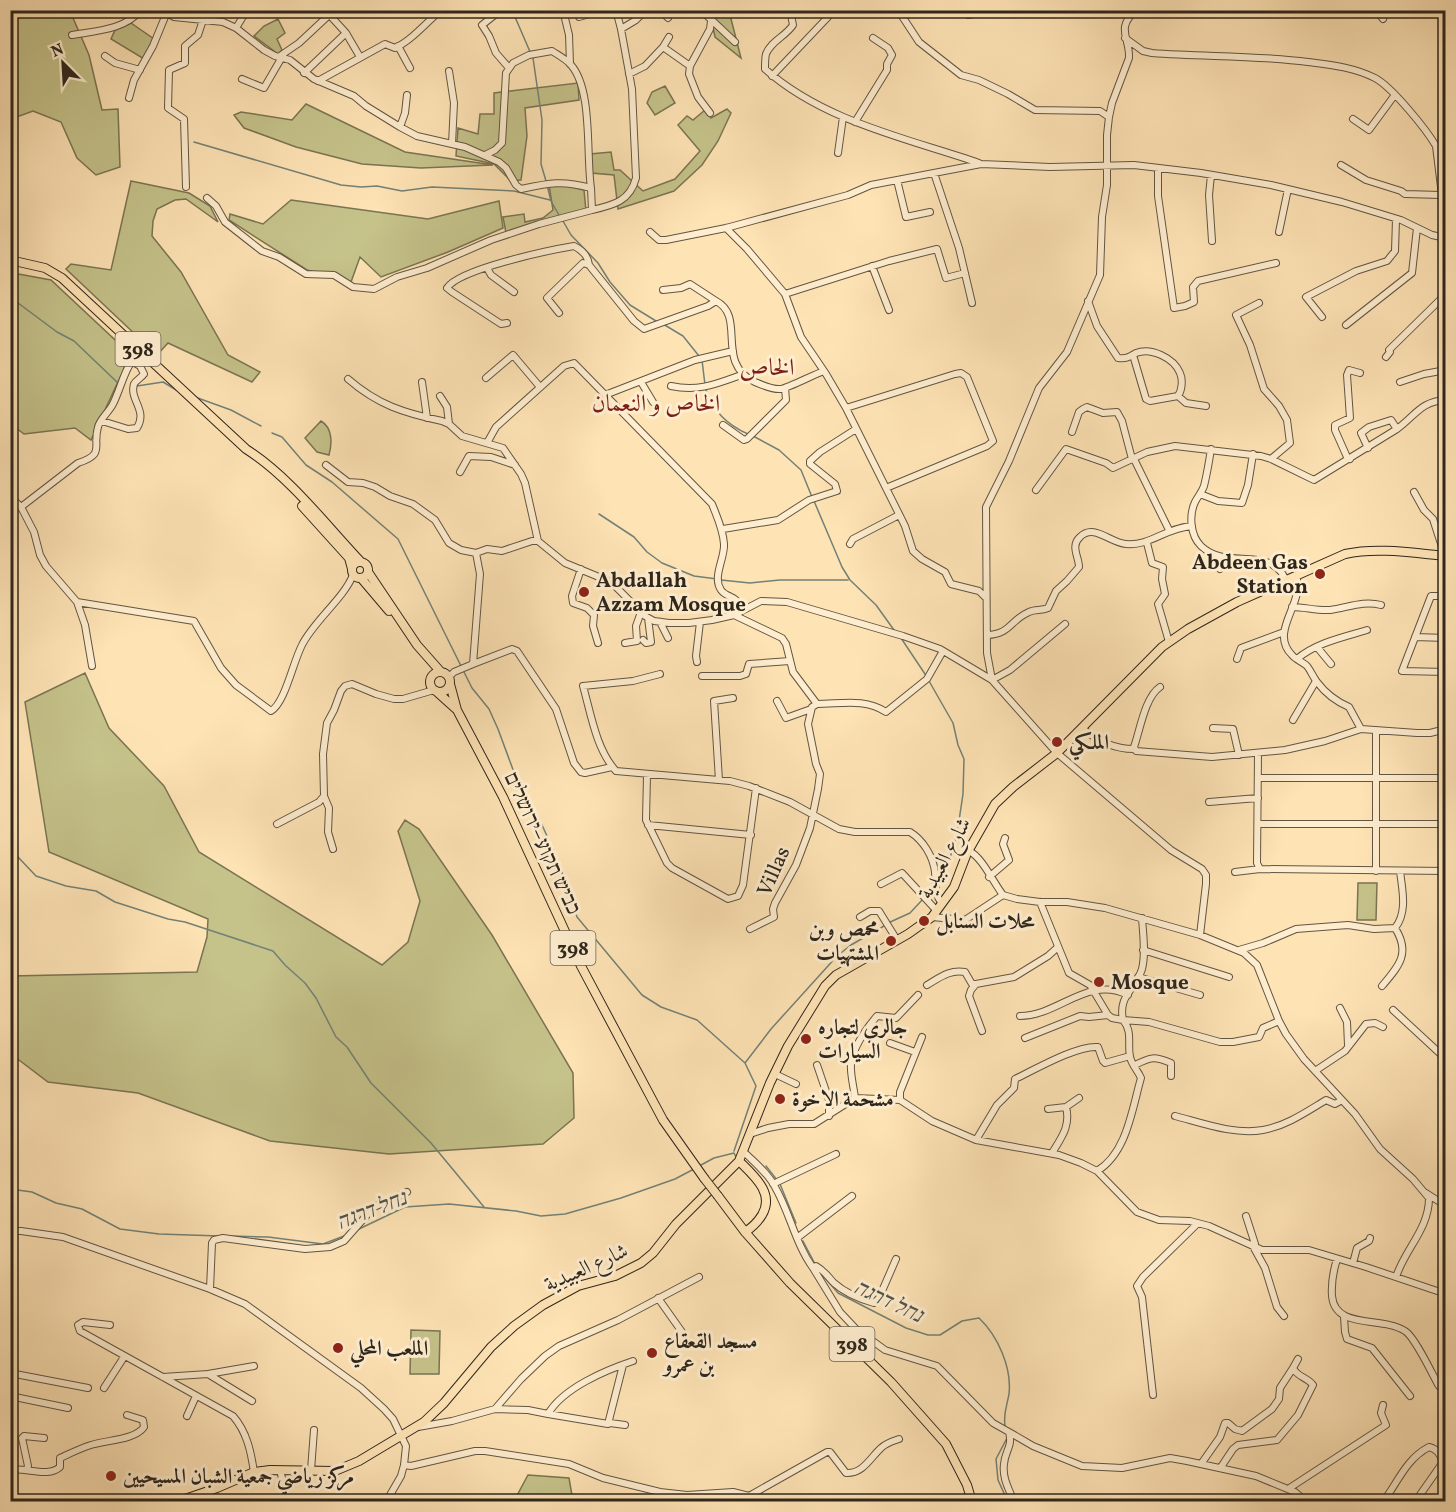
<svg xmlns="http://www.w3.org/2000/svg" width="1456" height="1512" viewBox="0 0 1456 1512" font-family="Vollkorn,Amiri,'Frank Ruhl Libre',serif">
	<rect width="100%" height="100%" fill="#fee3b5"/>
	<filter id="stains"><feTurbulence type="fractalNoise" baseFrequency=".00333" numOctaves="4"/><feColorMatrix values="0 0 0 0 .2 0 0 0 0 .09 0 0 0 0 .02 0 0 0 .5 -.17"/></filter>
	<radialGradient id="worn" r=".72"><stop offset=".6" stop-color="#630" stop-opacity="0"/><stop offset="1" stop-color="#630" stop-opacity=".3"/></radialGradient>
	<path fill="#c5c28a" stroke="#7a7453" stroke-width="1.5" d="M10 11H16L19 18 34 11H70L89 55 102 110 118 109 120 167 96 175 77 158 61 122 33 111 11 119Z
		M703 11H729L741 58 715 37 711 18Z
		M278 19 285 33 277 39 282 50 278 54 254 36 264 26Z
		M131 23 154 39 144 59 111 39 115 30Z
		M578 83 579 100 525 108 527 136 521 180 511 181 494 164 456 156 458 128 478 134 480 114H494V93Z
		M665 86 675 103 655 115 647 103 652 92Z
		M306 104 405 152 493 165 421 168 362 164 296 147 244 128 234 115 241 112 292 120Z
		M727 109 731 113 718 141 702 165 674 191 618 209 614 175 591 173 590 154 611 152 614 170H620L643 191 675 179 700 151 678 125 687 116 693 120 705 110 711 118Z
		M131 181 189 193 210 206 218 222 186 199 175 200 157 209 153 221 152 236 181 272 228 355 260 372 252 382 168 343 157 355 66 269 71 264 111 270Z
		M560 184 584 190 586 211 506 233 503 217 524 214 525 222 543 218 553 210 549 185Z
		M291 200 428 219 499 201 503 228 448 252 381 277 360 257 351 282 307 270 229 220 230 214 263 224Z
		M13 273 51 280 129 353 123 371 91 440 75 428 24 434 11 424 10 274Z
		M321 421C333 428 332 444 329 455L317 452 305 438Z
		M85 673 109 728 164 786 199 852 382 965 408 942 420 901 398 831 405 820 419 829 492 935 573 1073 574 1118 543 1144 389 1154 270 1141 138 1093 48 1082 11 1054V976L197 972 207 937 208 919 49 852 25 702Z
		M1358 883H1377L1376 920H1357Z
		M411 1330 440 1331 439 1374H410Z
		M528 1475 569 1478 573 1501H514Z"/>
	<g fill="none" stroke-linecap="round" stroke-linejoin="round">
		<path stroke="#728177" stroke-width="1.5" d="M512 10 531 54
			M533 58 542 120 541 164 546 181
			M194 142 341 185 361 187 377 186 402 191 432 187 514 191 550 200
			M547 185 551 201 560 217
			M563 221 571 235 598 263 610 282 630 305 656 321
			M10 293 18 303 57 332 74 341 119 384
			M663 324 683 336 699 356
			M702 360 705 385
			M137 386 163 382 178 391
			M706 390C713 411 727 425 748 434
			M195 397 231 410 261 426
			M272 433 282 437 306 465 332 482 398 539 461 666
			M753 436 779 450 801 470 812 497
			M814 501 842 567 850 580 876 605 894 630
			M599 514 634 537 647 552 662 563 694 576 717 579
			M721 580 750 583 780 580H848
			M901 638 927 677
			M464 672 472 688 489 709 498 729 515 775 542 825 557 858 577 917 642 995 661 1007 697 1020 745 1063 756 1086 734 1151
			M929 681 953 723 958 745 964 759 963 794 957 834 944 878 937 885
			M10 839 18 857 36 876 66 886 96 891 115 902 168 919 185 922 273 951 285 965 305 983 316 998 336 1037 347 1047 371 1083 431 1143 484 1207
			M927 895 934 888
			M888 923 910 913 923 899
			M745 1063 771 1029 837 956 851 945 884 926
			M701 1165 714 1158 734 1153 736 1157
			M766 1166 777 1180
			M780 1184 796 1223
			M10 1189 32 1192 56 1203 82 1209 120 1229 159 1234 220 1236
			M359 1229 405 1207 449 1204 516 1211 541 1216 565 1214 621 1198 675 1179 694 1169
			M230 1236 268 1237 323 1244 344 1236
			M803 1241 815 1264
			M821 1273 838 1293 906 1328 928 1335H940L962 1321 979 1318C998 1336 1012 1368 1009 1394 1007 1406 1003 1413 1005 1426
			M1007 1438 996 1459 998 1480 1008 1502"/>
		<g stroke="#625542" stroke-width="8">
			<path id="minor" d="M162 10 174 17 223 22 236 28 264 50 275 56 290 60 314 79 354 96 366 106 400 127 417 136 465 147 499 162 506 168 516 185 521 189C549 183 562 180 591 188L592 210 539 224 491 240 427 268 397 277 374 289 353 287 334 275 306 274 279 257 262 251 225 222 216 206 207 198
				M501 10 482 25 489 36 496 53 509 68
				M563 10 569 35 570 64
				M660 10 668 18
				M701 10 735 42
				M790 10 793 25C786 36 771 41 766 54 765 58 765 64 765 69 823 121 906 138 979 163
				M898 10 919 42 961 75 979 80 1008 94 1035 110 1100 111 1109 117
				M964 10 968 15 995 10
				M1136 10C1115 29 1130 37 1129 58L1112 103 1109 117 1107 135V185L1102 217 1100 275 1067 352 1039 388 1009 461 986 507 987 653 992 680 1057 753 1171 850 1202 869 1206 875V884L1200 935
				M1376 10 1383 19
				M579 17 604 10
				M236 28 247 10
				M621 29 636 20 646 10
				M346 33 360 57
				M72 35C95 31 125 30 141 10
				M1125 38 1143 51 1152 53C1204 57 1256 55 1308 62 1331 65 1353 67 1375 78 1392 87 1426 129 1436 146L1446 228
				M398 46 410 68
				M663 47 669 37
				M105 56 115 63 140 70
				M280 56 299 43 329 15
				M449 71 454 103 452 144
				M304 73 346 33 325 10
				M629 74 645 66 663 47 690 66
				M772 76 828 17 829 10
				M242 79 264 88 282 57
				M318 81 385 44 395 48C412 40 426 23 441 10
				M129 98 134 80 153 46 167 12
				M710 113 698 97 689 74 690 66 710 29 711 21
				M1353 119 1369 130 1394 96
				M855 122 887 70V64L892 55 888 48 873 38
				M400 127 405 113 407 95
				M838 153 843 117
				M485 155 495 150 502 143 506 73 513 63 529 55 552 51C558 55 566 59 571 65 593 90 586 155 591 188
				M1341 165 1366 180 1401 191 1405 194 1441 195
				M1158 168V196L1174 308 1185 306 1194 302 1193 287 1198 281 1276 263
				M934 173 959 248 972 303
				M1211 175 1209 195 1212 241
				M897 180 906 217 930 212
				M186 187 184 119 168 108 169 70 185 63V46L198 35 203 20
				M592 210C614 205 630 201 636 178L632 89 621 29 616 10
				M726 228 747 249 785 294 801 337 826 374 846 408 905 526 913 551 922 559 945 572 951 584 979 591 985 597
				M650 232 659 240H666L726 228 848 195 871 185 981 164 1050 167 1134 165 1201 173 1271 185 1342 202 1401 220 1432 235 1446 238
				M1279 232 1288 189
				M872 266 889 310
				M487 268 491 275 514 292
				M663 290 681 288 690 284 716 301
				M785 294 889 261 937 249 946 278 965 273
				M1088 301 1097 326 1118 358C1127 359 1129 357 1136 353 1151 347 1174 358 1180 373 1183 380 1182 390 1178 396L1150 401 1146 399 1133 355
				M1259 303 1236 315 1250 345 1264 389 1279 406 1287 420 1290 443 1271 459
				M559 313 547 298 583 263 589 265 634 321 644 329 708 306 716 301C747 317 714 363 755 382 762 385 773 390 781 389 788 388 815 374 824 371
				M1322 317 1306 297 1356 271 1387 261 1395 251 1396 219
				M507 323 501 324 452 292 447 288C459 269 550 250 574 246 582 250 588 255 589 265
				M1346 325 1412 273 1417 228
				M1386 357 1390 352 1389 350 1446 294
				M486 378 513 355 540 387
				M348 379C378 405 404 413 442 421L449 424 462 436 503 448 521 474 525 483 538 541
				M422 382 427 418
				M641 382 653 402
				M1400 382 1424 374 1446 370
				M671 386C698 392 716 384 741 375
				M605 395 695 360 733 351
				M440 396 447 407 449 424
				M1178 396 1186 403 1206 406
				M846 408 955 374 961 373 967 377 993 441 987 446 886 488
				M102 421 128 429 137 428C148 410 129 400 134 384 136 380 141 378 144 374L140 366 131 361
				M723 425 744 440 747 439 786 400 785 388
				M1072 432 1079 412 1083 409 1087 407 1103 413 1117 412 1122 421 1132 459
				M487 443 496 427 564 366 574 363 712 504C717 517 723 529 724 544 725 558 712 577 721 590 724 595 731 596 736 600L739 613
				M1368 448 1361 433 1369 427 1391 420 1397 429
				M1211 449C1209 462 1207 474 1204 486 1202 492 1198 496 1195 502 1189 515 1190 535 1201 546 1227 571 1269 544 1286 580
				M1134 459 1169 530
				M1350 459 1347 457 1335 430V425L1350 418 1347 375 1349 370 1360 373
				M326 465 348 482 363 483 375 487 390 496 413 504 435 520 449 543 461 550 476 553
				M460 472 469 456 491 457 515 465
				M1036 490 1066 449 1106 463 1113 468 1147 452 1175 446 1261 456 1271 459 1314 480 1397 429C1415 416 1421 401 1446 400
				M1414 492 1424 510 1433 519 1445 556
				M1200 494 1218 501 1242 503 1248 485 1253 454
				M10 496 21 507 34 532 40 555 46 566 77 602 194 621 221 668 236 685 271 711C285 703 293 662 302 645 314 621 344 598 353 575
				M21 507 78 463C106 454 92 447 98 427 100 419 109 412 113 404 122 386 125 364 141 351
				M723 529 778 520 809 500 837 491 835 484 810 464V461L820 452 856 429
				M1147 543 1152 563 1163 567 1162 579 1165 594 1158 604 1169 642
				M850 544 853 539 899 515
				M581 569 572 596 573 603 587 608 594 615 593 626 598 643
				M1220 569 1226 565 1228 559
				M1296 576C1306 603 1268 631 1292 655 1296 660 1303 662 1307 666 1311 671 1313 677 1317 682 1326 694 1335 701 1349 707L1361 729
				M1446 596H1431L1402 671 1446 672
				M77 602 85 625 92 666
				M1292 607C1305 607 1317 611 1330 610 1347 608 1363 600 1381 605
				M734 615 782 638 786 644 793 672 817 704 812 707 808 724 816 764 820 774 818 789 810 828 796 865 775 903 773 909 774 917 750 929
				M660 622 668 638
				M987 635C1011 634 1010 620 1029 612 1035 609 1041 611 1048 608L1056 591 1067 581 1079 567C1079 557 1070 546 1080 537 1094 523 1110 543 1126 544 1151 546 1165 528 1192 526
				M1415 637 1446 638
				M643 640 646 643 651 642 648 618
				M625 643 637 641 636 626 641 612
				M1317 647 1331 664
				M1237 659 1241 648 1284 632
				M1297 659C1315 643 1344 637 1367 630
				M697 662 696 656 700 622
				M473 664 512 649 517 651 556 709 574 763 581 772 585 773 612 767
				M660 674 633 681 583 686C591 714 596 749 616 771L730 781 749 786 790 802 839 829 855 832H910C923 840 933 856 935 872 936 885 934 893 942 904
				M702 676H740L746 674 749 664 790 661
				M449 677 454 672 473 664 480 574 476 553 487 549 502 551 532 541H538L565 563 611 582 645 616 654 621 669 623H689L712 620 734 615 761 601 787 602 903 636 940 649 992 680 1010 670 1065 624
				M1160 687C1145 697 1140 730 1134 747L1136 751 1212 757 1285 750 1325 741 1361 729 1417 733H1430L1446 729
				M777 701 786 718 811 709
				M817 704C841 704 865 698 886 712L927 679 943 651
				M1293 720 1316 681
				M1082 728C1097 741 1114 749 1134 749
				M1213 728 1233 729 1239 755
				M1258 753 1257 863 1260 869 1446 871
				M647 775 646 820 667 863 672 868 728 899 738 896 743 885 756 788
				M1259 778H1446
				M719 780 714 701 733 698
				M1209 802 1258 798
				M277 824 319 802 324 796
				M1258 824H1446
				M648 825 751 835
				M333 849 328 832 329 808 324 796 323 754 327 723 334 710 341 691 345 686 352 684 376 694 394 699H403L434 690
				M969 851C982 857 993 882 1003 895
				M1376 871V730
				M1235 872 1260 869
				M989 877 1009 860 1003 844 1005 838
				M881 884 902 873 937 911
				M1040 902 1069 973 1090 985 1108 1015 1112 1018 1123 1020C1134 1033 1126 1047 1131 1060 1133 1066 1138 1071 1141 1078 1132 1109 1127 1153 1097 1171
				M860 917 870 911H879L897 940
				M932 917 965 920 1003 895 1017 899 1040 902H1067L1105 908 1200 935 1244 953 1257 965 1279 1021 1286 1034 1304 1059 1355 1114 1380 1149 1413 1179 1429 1198C1429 1229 1405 1249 1396 1277
				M1142 918C1143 934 1146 953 1142 969 1135 991 1118 995 1123 1020L1149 1022 1220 1042H1233L1259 1037 1263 1028 1279 1021
				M1143 950 1229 977
				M1239 950 1263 943 1296 929 1348 925 1374 929 1395 928C1408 912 1402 889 1400 871
				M1138 977 1200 995
				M927 985C939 978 950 969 965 972L972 984H976
				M1382 986C1399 966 1411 953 1395 928
				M1340 1008 1347 1022 1348 1045
				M1393 1010 1446 1059
				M1020 1016C1059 1016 1087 975 1128 995
				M982 1031 969 996 971 990 976 984 1014 977 1048 956 1058 947
				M1025 1038 1080 1016 1089 1017 1108 1015
				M890 1043 915 1052
				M817 1065 829 1100V1116
				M1135 1065C1151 1057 1154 1056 1171 1063V1076
				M1315 1071 1345 1051 1366 1024 1375 1023 1383 1027
				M775 1074 796 1084
				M855 1098C854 1088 850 1074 851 1064 853 1047 866 1029 877 1016L896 1018 918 995
				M900 1100V1092L922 1037
				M1048 1109 1066 1107 1079 1098
				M1175 1116C1202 1123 1234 1135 1263 1130 1286 1126 1306 1112 1326 1100L1335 1104 1342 1100
				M750 1134 768 1128 789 1124H814L855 1098 900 1100 932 1121 976 1140 1059 1155 1081 1163 1097 1171 1137 1212 1159 1220 1190 1221 1209 1226 1262 1250H1309L1366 1267 1446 1294
				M976 1140 997 1105 1014 1088 1015 1079C1034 1070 1077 1045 1098 1047L1103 1061 1105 1063 1130 1056
				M744 1152C755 1163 768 1173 775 1187 790 1213 795 1243 813 1268L816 1266C825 1271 828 1277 834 1283 845 1293 860 1299 874 1303L879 1298 896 1259
				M1052 1153C1061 1138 1071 1126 1066 1107
				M773 1184 836 1154
				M1426 1193 1446 1206
				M1246 1216 1255 1244 1254 1248 1265 1268 1277 1307 1284 1316
				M10 1231H21L63 1237 210 1289 245 1304 361 1388 384 1409 393 1419 406 1446 404 1465 401 1476 386 1502
				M797 1238 852 1196
				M1337 1259C1333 1272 1331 1283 1332 1296 1335 1330 1382 1316 1405 1331 1415 1337 1432 1374 1439 1386
				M1353 1263 1357 1248 1369 1241 1370 1238
				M813 1268 840 1312 856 1329 885 1350 937 1366 993 1423 1009 1432C1013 1447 1005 1450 1004 1464 1002 1478 1009 1489 1014 1502
				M210 1289 212 1243 214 1240 223 1238 305 1249 330 1247 344 1241 374 1207 407 1192
				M658 1298 682 1332
				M1344 1317 1345 1332 1347 1339 1372 1348 1410 1396
				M110 1325 83 1322 78 1325 80 1331 233 1416C247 1432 251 1452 254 1472
				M10 1373 88 1388
				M208 1374 254 1366
				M163 1377 208 1374 252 1401
				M104 1388 124 1357
				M1153 1395 1142 1297 1137 1286 1143 1277 1197 1224
				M10 1396 68 1408
				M495 1409 521 1379 545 1356 559 1346 618 1320 699 1277
				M548 1414 608 1424 623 1365
				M187 1416 196 1396
				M610 1423 625 1425
				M418 1427 452 1421 495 1409 528 1410 548 1414C563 1388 606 1370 633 1361
				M1009 1432 1033 1446 1082 1466 1122 1468 1170 1458 1187 1461 1256 1476 1295 1492 1307 1502
				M1201 1464 1220 1437 1225 1423H1228L1235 1429 1242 1431 1272 1409 1279 1399 1280 1388 1293 1368
				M404 1465 411 1466 475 1451H485L569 1464 603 1478 660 1492 687 1495 733 1492 749 1496 827 1452H830L846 1473C863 1474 870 1458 881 1448 886 1443 893 1441 899 1439
				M1221 1467 1233 1449 1238 1445 1277 1440 1298 1415 1313 1385C1307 1377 1297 1377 1293 1368L1298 1359
				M27 1469 28 1466 22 1438 24 1436 44 1438
				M10 1470C26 1467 48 1478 60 1467V1458C71 1453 81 1448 91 1445 107 1440 135 1440 144 1427L143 1420 127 1415
				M280 1470 288 1502
				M311 1470 314 1430
				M1288 1489 1386 1425 1381 1413 1383 1405
				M1383 1502C1398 1482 1406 1459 1429 1447 1437 1449 1440 1454 1443 1462L1415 1502"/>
		</g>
		<g stroke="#2e261c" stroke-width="10">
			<path id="major" d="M10 260 45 268 62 278 246 449C291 478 325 524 361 562
				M302 506 349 558 352 569
				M352 570a8 8 0 1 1 16 0a8 8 0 1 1-16 0Z
				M368 572 417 645 440 671
				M361 578 389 611
				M430 682a10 10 0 1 1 20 0a10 10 0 1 1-20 0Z
				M450 684 457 710 503 797 581 966 663 1120 704 1178
				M436 691 456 709
				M739 1161C754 1176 775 1193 762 1215 757 1223 753 1227 745 1232
				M718 1196 745 1232 790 1283 891 1382 946 1444 967 1485 972 1502
				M176 1502 217 1488 254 1472 270 1470 335 1471 359 1461 424 1422 444 1403 491 1347 514 1326 543 1305 578 1286 615 1276 641 1263 653 1253 676 1224 739 1161 770 1083 788 1046 825 986 836 975 908 934 932 917 954 887 967 853 995 804 1013 787 1057 753 1162 647 1188 629 1237 602 1345 554C1377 547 1413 553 1446 556"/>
		</g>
		<use href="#minor" stroke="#feedcf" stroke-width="6"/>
		<use href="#major" stroke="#fee3b5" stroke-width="8"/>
		<g stroke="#2e261c" stroke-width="10" stroke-linecap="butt">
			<path id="major-bridge" d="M704 1178 718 1196"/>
		</g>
		<use href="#major-bridge" stroke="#fee3b5" stroke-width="8"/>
	</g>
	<g fill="#8f2418" stroke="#feedcf" stroke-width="2">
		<circle cx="1320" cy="574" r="6"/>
		<circle cx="584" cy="592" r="6"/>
		<circle cx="1057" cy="742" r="6"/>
		<circle cx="924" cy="921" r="6"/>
		<circle cx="891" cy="941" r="6"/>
		<circle cx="1099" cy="982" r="6"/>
		<circle cx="806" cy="1039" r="6"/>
		<circle cx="780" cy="1099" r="6"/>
		<circle cx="338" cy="1348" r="6"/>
		<circle cx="652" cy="1353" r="6"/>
		<circle cx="111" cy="1476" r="6"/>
	</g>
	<g text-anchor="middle" stroke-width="6" stroke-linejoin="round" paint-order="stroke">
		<g fill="#feedcf" stroke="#6c6252" stroke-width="1.5">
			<rect x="115.5" y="332" width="45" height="34" rx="4.5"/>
			<rect x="550.5" y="931" width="45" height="34" rx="4.5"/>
			<rect x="829.5" y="1327" width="45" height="34" rx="4.5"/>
		</g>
		<g font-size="20" font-weight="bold" fill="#2e261c">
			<text x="138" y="356">398</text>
			<text x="573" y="955">398</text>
			<text x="852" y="1351">398</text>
		</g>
		<g font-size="21" font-weight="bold" fill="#2e261c" stroke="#feedcf" text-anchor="start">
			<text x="1308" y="569" text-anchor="end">Abdeen Gas<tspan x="1308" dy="24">Station</tspan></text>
			<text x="596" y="587">Abdallah<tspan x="596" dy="24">Azzam Mosque</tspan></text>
			<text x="1069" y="749">الملكي</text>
			<text x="936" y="928">محلات السنابل</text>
			<text x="879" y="936" text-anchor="end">محمص وبن<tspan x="879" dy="24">المشتهيات</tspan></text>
			<text x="1111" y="989">Mosque</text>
			<text x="818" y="1034">جالري لتجاره<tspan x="818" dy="24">السيارات</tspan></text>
			<text x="792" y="1106">مشحمة الاخوة</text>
			<text x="664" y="1348">مسجد القعقاع<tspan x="664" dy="24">بن عمرو</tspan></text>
			<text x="350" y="1355">الملعب المحلي</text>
			<text x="123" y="1483">مركز رياضي جمعية الشبان المسيحيين</text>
		</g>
		<g font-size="21" fill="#2e261c" stroke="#feedcf">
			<text transform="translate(543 843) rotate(65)" y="7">כביש תקוע–ירושלים</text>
			<text transform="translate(944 858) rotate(-62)" y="7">شارع العبيدية</text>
			<text transform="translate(773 871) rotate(-66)" y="7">Villas</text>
			<text transform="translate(586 1267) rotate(-24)" y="7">شارع العبيدية</text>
		</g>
		<g font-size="22" font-style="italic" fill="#505349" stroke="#feedcf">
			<text transform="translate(371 1209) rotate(-21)" y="8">נחל דרגה</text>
			<text transform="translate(889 1300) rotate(25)" y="8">נחל דרגה</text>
		</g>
		<g font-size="24" fill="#7a1f14" stroke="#feedcf">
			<text x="767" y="375">الخاص</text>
			<text x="656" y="411">الخاص و النعمان</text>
		</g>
	</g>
	<rect width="1456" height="1512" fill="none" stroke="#fee3b5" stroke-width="36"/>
	<rect x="12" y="12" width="1432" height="1488" fill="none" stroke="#2e261c" stroke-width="3"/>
	<rect x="18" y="18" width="1420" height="1476" fill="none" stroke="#2e261c" stroke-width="1.5"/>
	<g transform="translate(63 63) rotate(336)" stroke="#feedcf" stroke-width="4.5" paint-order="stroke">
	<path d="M0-4.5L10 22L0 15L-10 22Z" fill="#2e261c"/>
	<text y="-9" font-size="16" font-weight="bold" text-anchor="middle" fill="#2e261c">N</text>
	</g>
	<rect width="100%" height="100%" filter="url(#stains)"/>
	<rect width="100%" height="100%" fill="url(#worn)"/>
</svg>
